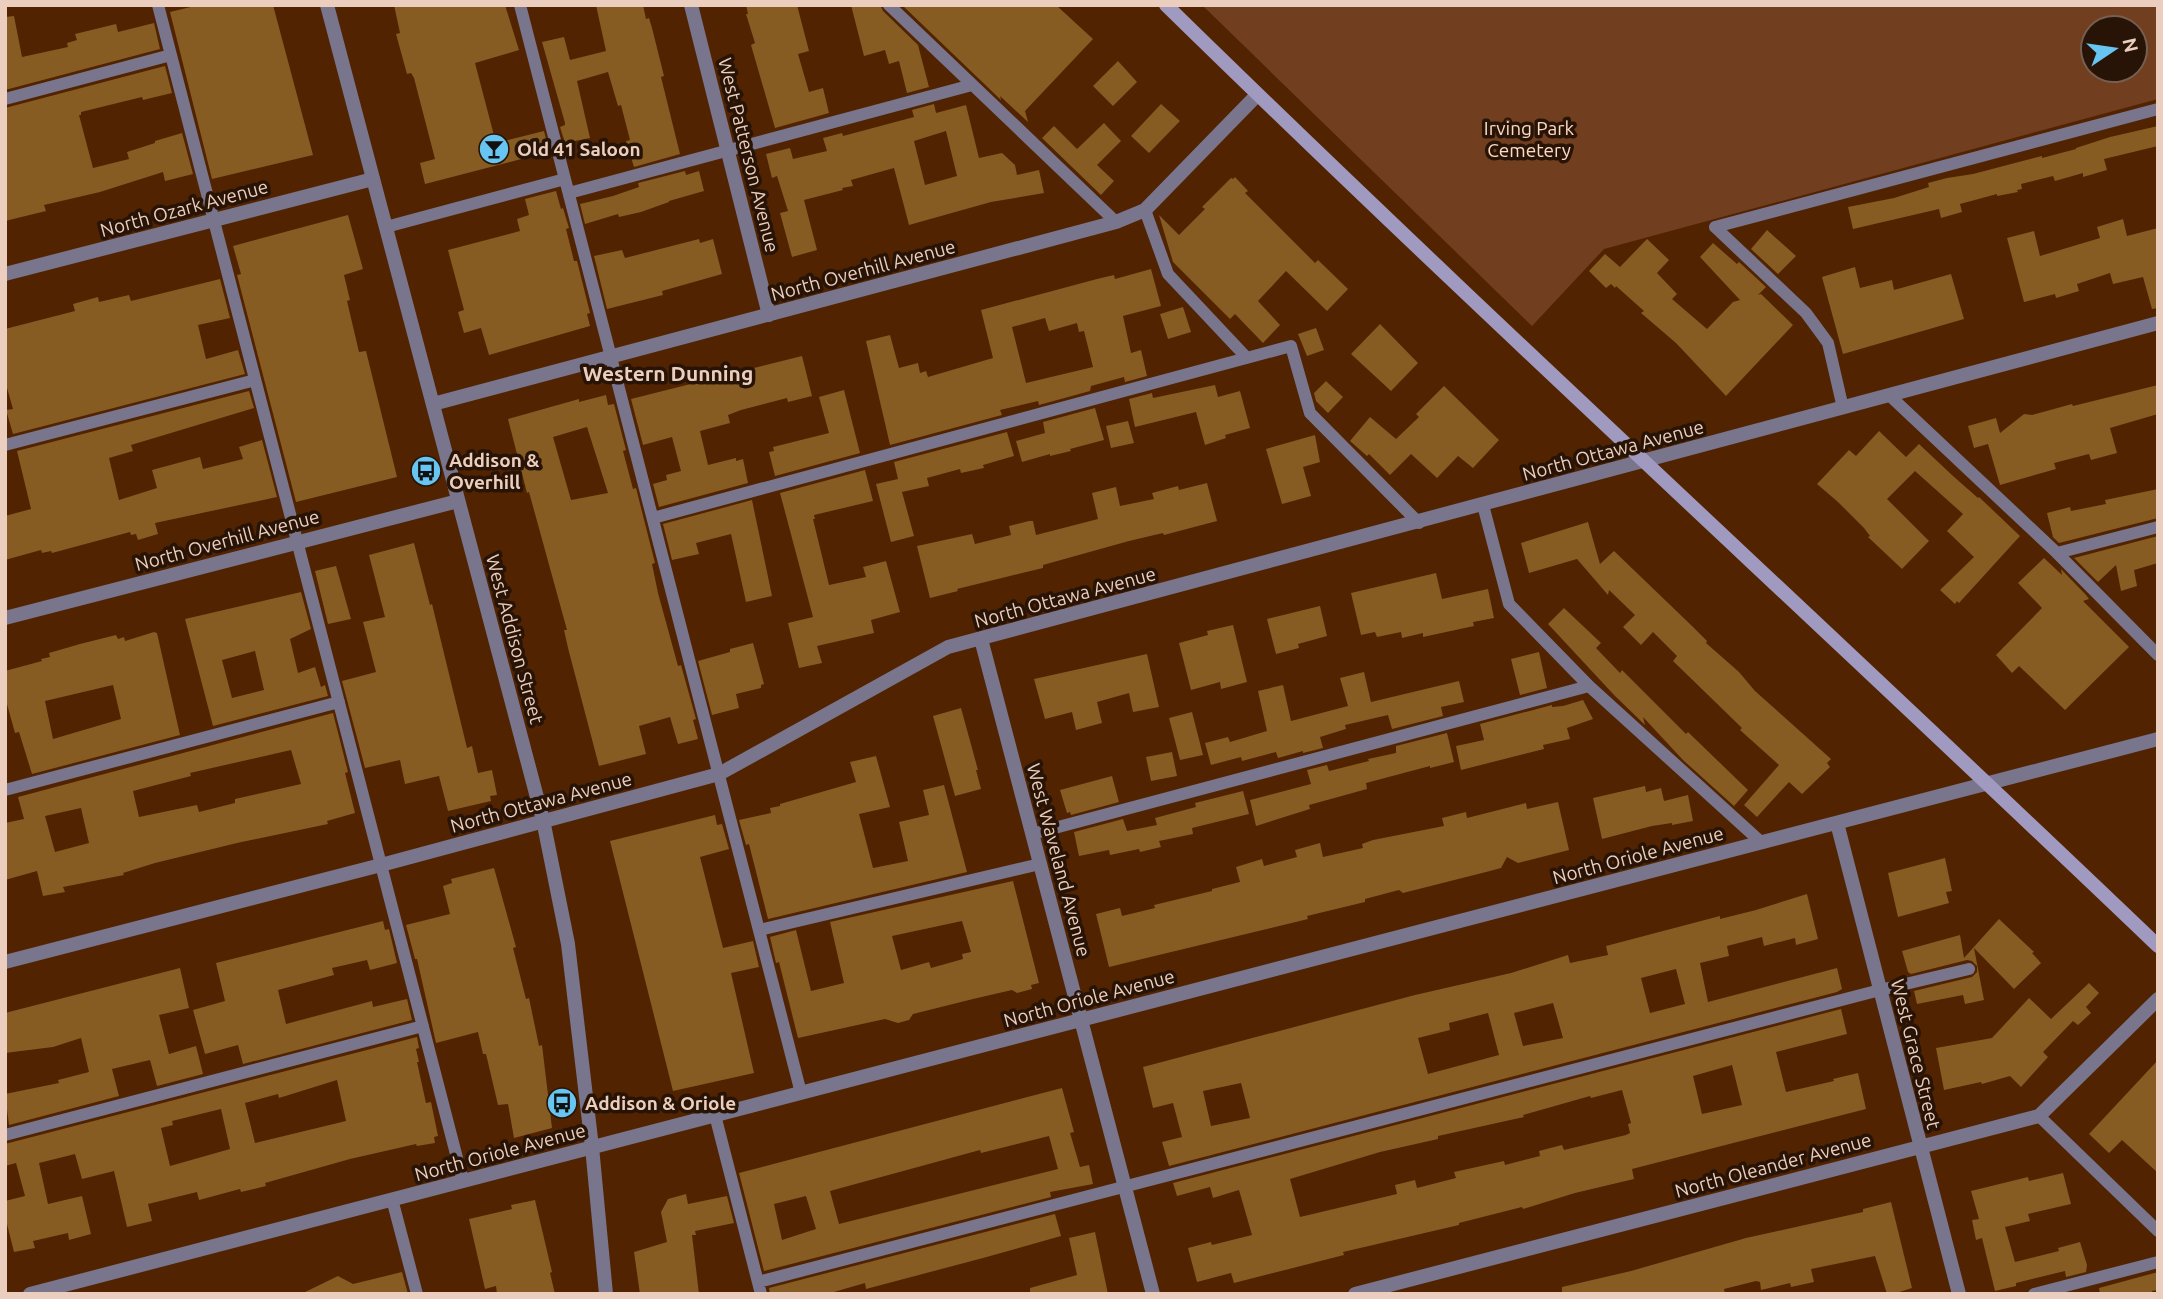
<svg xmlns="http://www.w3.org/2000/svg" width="2163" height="1299" viewBox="0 0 2163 1299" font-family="Ubuntu,sans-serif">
	<rect width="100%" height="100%" fill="#512301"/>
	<path fill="#713f1f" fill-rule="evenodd" d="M1202 5H2158V99L1604 249 1532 326ZM2093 28H2135V70H2093Z"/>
	<path fill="#865c22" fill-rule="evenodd" d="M199 5H273L313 155 212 179 170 12Z
		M394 5H505L519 50 475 63 496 143 544 131 548 147 544 148 545 153 425 184 420 163 435 159 414 78 411 73 407 74 396 34 400 33Z
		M596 5H643L646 19 649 18 652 28 664 76 661 77 680 154 634 167 626 141 630 140 621 105 618 106 608 72 577 81 590 138 565 143 560 127 565 125V123L542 42 564 37 570 60 606 51Z
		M746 5H797L809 51 798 54 809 92 823 88 829 113 775 128 751 45 755 43 746 14H748Z
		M851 5H880L883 11 918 45 929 87 907 93 899 61 889 64 885 50 864 56Z
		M902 5H1056L1093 39 1025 111 1028 122 1000 96 1001 100Z
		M14 16 22 57 68 47 67 43 77 40 75 34 116 24 118 32 154 23 160 49 5 90V17Z
		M1118 61 1137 82 1113 106 1093 86Z
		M165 66 172 93 143 100 142 97 81 112V115H79L93 168 129 159 127 152 155 143V141L182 133 193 174 165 181 163 172 100 192 44 205 46 211 5 221V108Z
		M934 104 936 113 966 105 979 158 1002 153 1015 165 1017 175 1039 170 1044 193 991 202 909 225 894 168 851 180 853 186 842 188 843 190 804 200 817 250 792 257 780 213 788 211 777 176 772 178 766 154 790 148 793 159 827 151 823 138 842 133 843 136 914 117 912 110ZM946 131 957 176 925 185 914 141Z
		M1161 104 1180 121 1149 153 1131 136Z
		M1104 123 1121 141 1097 165 1114 181 1101 195 1042 138 1054 126 1077 149Z
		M2158 126V146L2104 159 2107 170 2083 177V173L2055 181 2053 176 2021 184 2022 189 2017 190 2018 192 1997 196V194L1960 204 1962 212 1941 218 1939 209 1853 229 1848 207 1894 198 1929 187 1928 183 1947 178 1973 174 2042 156V158L2076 149V148L2110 137Z
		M685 171 686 175 699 171 704 191 669 201V202L641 212 619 217 618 214 585 224 580 204 613 196 639 187 638 183Z
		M1235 177 1248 191 1245 193 1315 263 1318 260 1348 289 1327 311 1286 271 1258 301 1280 325 1263 343 1235 314 1230 319 1173 262 1159 215 1179 235 1205 209 1202 207 1231 178 1233 179Z
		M556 191 561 209 563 208 569 228 566 229 574 261H577L590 313 587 314 590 326 489 355 481 328 464 333 458 312 464 310 448 250 520 231 517 219 529 215 525 199Z
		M348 215 363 269 344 275 350 300 347 301 359 352 366 351 397 477 296 502 237 275 241 274 233 246Z
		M2123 219 2127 236 2158 228V308L2152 309 2143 277 2113 284 2110 273 2077 284 2079 291 2056 298 2055 294 2024 302 2007 238 2034 231 2040 256 2100 238 2097 227Z
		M1767 230 1796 256 1778 274 1751 249Z
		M699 239 700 243 713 239 722 274 662 291 663 295 607 309 594 256 622 250 625 258Z
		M1647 239 1669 260 1657 273 1677 294 1672 299 1707 329 1733 302 1740 300 1700 257 1713 243 1737 264 1739 262 1766 287 1758 295 1761 294 1793 325 1726 396 1676 343 1641 313 1644 311 1616 286 1615 288 1611 284 1606 288 1589 271 1605 254 1620 267Z
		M1855 267 1860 288 1892 280 1894 290 1951 274 1964 319 1843 354 1822 277Z
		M1151 269 1161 306 1123 316 1131 353 1141 350 1147 376 1125 382 1124 377 1091 386 1090 391 1039 405 1038 401 1000 410 1002 415 890 445 866 341 890 335 899 368 918 363 920 373 926 371 928 377 993 358 981 310 1097 279 1114 275 1115 279ZM1045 318 1049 331 1077 323 1079 332 1084 331 1093 367 1026 383 1012 327Z
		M220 279 230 318 198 325 206 359 238 350 245 374 13 434 6 410 13 409 5 381V329L75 311 73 304 98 297 99 302 129 295 131 301Z
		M1183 307 1191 332 1168 339 1160 314Z
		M1380 324 1418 363 1391 391 1351 354Z
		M1316 328 1324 350 1307 356 1298 334Z
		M802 356 812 396 788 402 787 398 741 410 728 415 730 423 700 431 708 465 736 458V461L743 459 748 483 659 507 653 484 667 480 666 475 681 471 672 437 643 445 631 399Z
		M1326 381 1343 397 1328 413 1316 401 1314 393Z
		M1215 385 1218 397 1240 391 1250 428 1225 435 1226 438 1205 445 1196 412 1135 427 1129 399 1152 393 1153 398Z
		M2158 385V414L2110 428 2117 453 2091 460 2089 454 2054 463 2056 469 2000 485 1988 444 1974 448 1968 426 1996 418 2000 433 2024 414 2032 415 2072 404 2073 406Z
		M1444 386 1499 440 1473 468 1458 456 1437 478 1411 454 1390 475 1369 454 1367 456 1350 441 1370 417 1396 439 1419 417 1416 414Z
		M844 390 860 453 775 476 769 452 774 451 773 447 829 433 819 397Z
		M249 391 254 408 131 445 133 451 109 458 119 500 157 488 152 470 200 457 203 469 243 459 239 447 262 440 277 497 155 523 158 534 138 540 136 534 131 535 130 532 52 553 51 551 42 553 41 550 5 560V516L31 509 17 451Z
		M606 395 608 405 614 404 626 450 623 451 633 489 636 488 655 563 652 564 658 593 678 666 681 665 696 719 693 720 698 739 678 744 670 717 639 726 646 754 599 766 568 648 564 630H567L529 492 527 493 508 419 579 399V402ZM587 427 608 493 571 500 553 437Z
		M1095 408 1104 440 1070 449 1071 451 1050 456V454L1022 462 1016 441 1045 433 1043 422Z
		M1128 421 1134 443 1111 448 1106 426Z
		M1879 431 1906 457 1919 444 1953 476 1978 498 1979 497 2020 536 1959 603 1957 601 1955 604 1940 590 1974 557 1947 531 1963 514 1915 471 1887 499 1929 541 1902 569 1868 537 1870 536 1864 528 1838 502 1817 484 1849 450 1856 456Z
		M1007 432 1014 456 983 465 984 468 961 473 960 469 927 478 929 486 902 492 914 536 891 542 876 484 898 479 894 462Z
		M1315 435 1320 462 1303 467 1311 496 1282 504 1266 449Z
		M865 470 873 501 814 515 815 519H813L829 585 866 577 863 567 886 561 900 612 871 620 874 633 817 646 822 663 799 668 788 623 813 617 780 493Z
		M1207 483 1217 521 1164 535 1163 533 1129 541 1043 565V568L957 589 958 591 930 598 917 546 972 534 975 544 1011 535 1009 526 1029 521H1033L1036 535 1098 519 1092 493 1116 487 1120 506 1154 499 1152 493 1178 486 1179 490Z
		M2158 489V518L2059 543 2053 537 2047 513 2070 507 2071 511 2106 504 2105 500Z
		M752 500 772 596 746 602 731 534 696 543 699 554 672 560 663 524Z
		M1588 522 1600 564 1614 551 1691 625 1707 641 1706 643 1739 672 1755 691 1831 759 1827 763 1830 767 1802 794 1789 782 1757 817 1744 805 1779 765 1740 730 1742 728 1673 661 1677 656 1653 632 1641 645 1623 627 1635 615 1609 590 1608 595 1577 559 1529 573 1521 543Z
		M2158 536V563L2134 570 2137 586 2121 591 2116 565 2098 582 2074 558Z
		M414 543 430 605 432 604 467 748 472 746 478 773 492 770 497 795 490 796 491 801 448 811 439 776 405 784 400 760 365 768 342 681 376 672 363 622 385 617 369 555Z
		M2044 558 2062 575 2061 569 2086 595 2089 599 2083 601 2129 647 2065 710 2019 666 2012 673 1996 655 2042 608 2018 583Z
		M336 566 351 619 328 624 315 571Z
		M1436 573 1442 599 1488 589 1494 618 1473 622 1474 626 1423 637V633L1402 638 1401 632 1377 637 1375 632 1361 635 1351 593Z
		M301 592 311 629 290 639 298 673 315 667 321 687 325 685 328 696 213 726 185 619ZM255 651 264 690 232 698 222 660Z
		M1320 606 1327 636 1298 644 1299 648 1276 654 1267 619Z
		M1564 608 1601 643 1596 648 1620 673 1622 670 1686 734 1688 732 1748 790 1734 806 1683 760 1643 717 1645 725 1615 696 1548 624Z
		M1233 625 1247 682 1221 689 1220 682 1191 690 1179 643 1208 635 1207 631Z
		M154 632 157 633 180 735 32 774 19 732 15 733 5 697V671L42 661 41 659 50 657 49 653 80 644 116 635 118 639 124 637 125 641ZM113 685 121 719 53 739 45 701Z
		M753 643 764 684 761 685V688L736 694 739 708 712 715 698 661 730 652V649Z
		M1539 652 1547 688 1520 695 1511 659Z
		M1147 654 1159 707 1133 712 1129 693 1097 702 1102 723 1076 730 1072 712 1045 719 1034 679Z
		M1364 672 1371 702 1459 681 1464 702 1441 707 1443 716 1392 729 1388 715 1345 725 1346 729 1320 737 1323 748 1303 753V751L1278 758 1276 752 1242 761 1241 757 1211 765 1205 743 1228 737 1230 742 1267 731 1258 691 1283 685 1291 721 1348 706 1340 678Z
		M1583 700 1593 719 1567 728 1570 739 1543 745 1544 749 1461 770 1456 746 1484 740 1480 724 1552 705V707L1563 706Z
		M961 708 978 770H976L981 789 955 796 933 716Z
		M1192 712 1203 755 1180 760 1169 718Z
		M333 713 348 772 345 773 355 813 327 821 328 824 237 843 155 863 123 873 124 875 63 887 65 892 43 896 37 871 5 880V823L24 819 18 797ZM291 750 301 784 235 799V803L199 812 197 805 139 817 133 791 191 776 190 773ZM81 808 89 843 55 852 45 816Z
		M1447 733 1454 762 1430 768V766L1366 783 1367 789 1309 805 1310 809 1256 826 1250 800 1311 784 1307 770 1327 765 1329 771 1369 761 1368 759 1396 753V746Z
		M1172 752 1177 776 1151 781 1146 757Z
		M876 756 890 807 859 814 873 868 908 861 899 822 929 815 923 790 944 785 967 872 768 919 749 844 746 845 739 820 771 813 770 808 780 806V804L856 782 850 762Z
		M1112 776 1119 802 1071 815 1070 812 1067 813 1060 790Z
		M1645 786 1646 792 1661 788 1664 801 1688 795 1693 821 1672 825V823L1652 826 1602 839 1593 798Z
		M1243 791 1249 814 1192 828 1193 834 1159 841 1161 847 1140 852 1139 849 1110 855 1109 850 1079 856 1074 832 1123 819 1127 831 1157 825 1155 818 1196 807 1195 803Z
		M1558 802 1569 850 1518 863 1507 857 1501 868 1490 871 1403 893 1399 890 1365 899V902L1307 916 1308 919 1109 967 1096 914 1120 908 1122 916 1155 908 1154 905 1212 891V889L1240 882 1236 867 1262 859 1264 866 1297 857 1295 850 1320 843 1323 857 1363 848 1362 844 1373 840 1444 826 1442 818 1466 812 1467 818 1526 803 1527 809Z
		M715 815 717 825 722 824 729 849 700 857 723 948 753 941 759 967 731 973 754 1073 673 1091 610 841Z
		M1945 858 1952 891 1946 892 1949 903 1898 917 1888 873Z
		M494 868 516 947 513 948 526 999 529 998 539 1046 542 1045 552 1128 514 1138 508 1104 498 1105 486 1054H483L478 1032 436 1043 417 959H415L406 925 450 914 443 886 452 883 451 879Z
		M1013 881 1039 983 1031 985 1032 989 1017 993 1012 990 973 999 913 1014 909 1020 898 1023 885 1019 798 1038 779 962 776 963 770 937 796 930 811 991 844 983 830 922ZM962 921 971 952 962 954 963 959 931 968 929 962 901 970 892 936Z
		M1807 894 1818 939 1796 945 1795 938 1764 946 1762 937 1727 946 1729 956 1700 963 1708 1002 1837 968 1842 989 1837 992 1169 1166 1162 1142 1182 1137 1173 1103 1153 1108 1143 1067 1415 995 1511 973 1568 955 1570 963 1608 955 1606 946 1720 916V919L1756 910ZM1676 969 1685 1004 1650 1013 1641 978ZM1553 1003 1563 1038 1523 1046 1514 1013ZM1488 1013 1499 1055 1428 1074 1418 1038 1450 1030 1449 1023ZM1241 1083 1250 1118 1211 1126 1203 1091Z
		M1999 919 2034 952 2032 953 2041 963 2014 989 1974 948 1984 1000 1965 1004 1963 995 1917 1004 1914 991 1972 977 1977 972V966L1972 961 1967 960 1911 974 1908 972 1902 951 1960 935 1964 958Z
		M383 921 385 930 389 929 397 963 370 970 367 960 332 968 334 975 278 990 286 1024 372 1001 373 1007 407 999 412 1020 243 1064 238 1045 205 1054 193 1010 225 1001 216 963Z
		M180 968 189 1008 159 1015 169 1054 196 1046 203 1074 157 1086 150 1060 112 1069 119 1096 9 1125 5 1094 59 1083 58 1080 89 1072 81 1038 53 1047 5 1053V1013Z
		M2089 983 2099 993 2086 1007 2091 1013 2078 1025 2073 1021 2043 1052 2048 1057 2021 1087 2010 1076 1982 1084 1981 1082 1944 1090 1936 1048 1992 1038 2029 998 2051 1019Z
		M1841 1009 1847 1034 1776 1052 1786 1092 1834 1081 1833 1079 1858 1073 1866 1109 1632 1169 1634 1179 1575 1193 1523 1209 1522 1207 1459 1223V1225L1343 1252 1344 1255 1234 1283 1231 1273 1197 1282 1188 1248 1211 1242 1212 1245 1252 1235 1239 1190 1213 1198 1210 1187 1177 1196 1173 1183ZM1732 1065 1742 1105 1702 1114 1693 1076ZM1622 1090 1631 1123 1628 1124 1630 1133 1626 1135 1564 1150 1562 1145 1539 1151 1540 1156 1505 1165 1504 1161 1454 1172 1456 1178 1417 1188 1415 1180 1395 1185 1397 1194 1300 1217 1290 1179 1380 1152 1438 1139V1136L1524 1117 1523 1115 1590 1096 1591 1098Z
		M417 1037 419 1048 416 1049 419 1062H417L426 1103 431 1102 438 1136 434 1137 435 1143 417 1146 416 1144 350 1159 265 1183 266 1186 241 1192 240 1189 199 1200 197 1192 148 1204 152 1221 127 1227 114 1171 82 1179 75 1154 39 1163 48 1204 82 1196 91 1234 69 1240 68 1233 33 1241 35 1248 14 1252 5 1216V1201L25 1196 16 1163 5 1166V1144ZM337 1080 346 1121 255 1143 245 1103 278 1094 279 1098ZM221 1109 230 1149 170 1166 161 1128 173 1125 172 1121Z
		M2158 1060V1173L2122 1140 2109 1153 2089 1134Z
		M1062 1088 1074 1132 1070 1133 1080 1167 1089 1165 1093 1184 1050 1192 1051 1197 764 1271 739 1173ZM1049 1136 1058 1169 839 1224 830 1191 980 1150 981 1153ZM806 1196 816 1229 782 1240 774 1204Z
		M2063 1173 2071 1204 2028 1214 2030 1221 2005 1227 2015 1262 2059 1251 2058 1248 2080 1242 2087 1265 2086 1272 2066 1277 2065 1271 2016 1283V1286L1995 1291 1982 1238 1976 1240 1972 1220 1979 1219 1971 1191 2028 1177 2029 1181Z
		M686 1194 688 1204 727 1196 734 1223 695 1231 696 1235H692L699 1294H640L634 1252 667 1242 661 1212 668 1199Z
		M535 1200 552 1272 550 1273 555 1294H497L496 1286 485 1289 469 1219 512 1209 511 1205Z
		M1891 1202 1912 1288 1893 1294H1887L1875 1256 1811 1269 1814 1282 1791 1287 1790 1283 1761 1290 1760 1282 1756 1281 1724 1289 1725 1294H1562V1287L1631 1271 1746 1238 1863 1212V1209Z
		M1055 1214 1061 1236 983 1258 866 1289 865 1283 827 1294H770L769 1288Z
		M1095 1232 1108 1294H1030V1288L1077 1275 1069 1238Z
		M402 1272 408 1294H301L338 1276 353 1284Z
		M2158 1272V1290L2152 1291 2153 1294H2100L2099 1288Z"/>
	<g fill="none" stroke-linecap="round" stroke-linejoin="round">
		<path stroke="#78758d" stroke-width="12" d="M158 5 463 1181
			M520 5 801 1093
			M889 5 1116 222
			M5 99 171 55
			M569 193 972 85
			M1145 210 1168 274 1247 358
			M386 227 565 179
			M1715 227 2158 109
			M1715 227 1806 313 1828 343 1843 408
			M1889 395 2057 553 2158 655
			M5 445 255 380
			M1483 505 1509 604 1589 686 1762 843
			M653 518 1291 346 1310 413 1419 523
			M2057 553 2158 527
			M5 790 339 702
			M1032 834 1589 686
			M759 930 1040 864
			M715 1115 761 1294
			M2039 1116 2158 1231
			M5 1135 423 1026
			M392 1199 417 1294
			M758 1282 1880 990 1969 969
			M2034 1294 2158 1262"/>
		<path stroke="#78758d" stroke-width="14" d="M691 5 769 315
			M5 274 373 179
			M433 404 1116 222 1145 210 1257 95
			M5 618 458 501
			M981 639 1153 1294
			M1837 823 1959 1294
			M5 962 381 865 719 774 948 647 2158 323
			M30 1294 2158 739
			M1355 1294 2039 1116 2158 999"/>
		<path stroke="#78758d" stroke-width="14" d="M327 5 543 820 568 944 592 1147 606 1294"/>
		<path stroke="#a09ac0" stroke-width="14" d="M1166 5C1492 324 1829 631 2158 946"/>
	</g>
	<defs>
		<g id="bar-disc" transform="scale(1.575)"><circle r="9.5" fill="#68c4f0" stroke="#281407"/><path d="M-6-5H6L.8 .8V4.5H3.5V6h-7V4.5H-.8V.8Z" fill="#111"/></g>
		<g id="bus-disc" transform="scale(1.575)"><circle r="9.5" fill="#68c4f0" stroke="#281407"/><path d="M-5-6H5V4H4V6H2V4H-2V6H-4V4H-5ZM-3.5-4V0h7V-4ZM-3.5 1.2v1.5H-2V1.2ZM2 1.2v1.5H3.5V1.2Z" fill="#111"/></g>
	</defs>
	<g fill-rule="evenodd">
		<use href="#bar-disc" x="494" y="149"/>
		<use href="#bus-disc" x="426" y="471"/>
		<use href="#bus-disc" x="562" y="1103"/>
	</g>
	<g text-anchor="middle" stroke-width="7" stroke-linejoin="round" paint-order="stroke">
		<g font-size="19" fill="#fddac5" stroke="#281407">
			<text x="1529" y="135">Irving Park<tspan x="1529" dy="22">Cemetery</tspan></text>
		</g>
		<g font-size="19" font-weight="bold" fill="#ebcebd" stroke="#281407" text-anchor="start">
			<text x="517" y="156">Old 41 Saloon</text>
			<text x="449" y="467">Addison &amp;<tspan x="449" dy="22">Overhill</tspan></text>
			<text x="585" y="1110">Addison &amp; Oriole</text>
		</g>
		<g font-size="19" fill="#ebcebd" stroke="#281407">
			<text transform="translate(749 155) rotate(76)" y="7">West Patterson Avenue</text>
			<text transform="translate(184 208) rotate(-15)" y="7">North Ozark Avenue</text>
			<text transform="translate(863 270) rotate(-15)" y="7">North Overhill Avenue</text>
			<text transform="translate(1613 450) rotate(-15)" y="7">North Ottawa Avenue</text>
			<text transform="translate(227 540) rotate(-15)" y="7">North Overhill Avenue</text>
			<text transform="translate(1065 597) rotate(-15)" y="7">North Ottawa Avenue</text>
			<text transform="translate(515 639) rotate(75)" y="7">West Addison Street</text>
			<text transform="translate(541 802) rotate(-15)" y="7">North Ottawa Avenue</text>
			<text transform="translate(1638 855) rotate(-15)" y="7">North Oriole Avenue</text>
			<text transform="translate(1059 860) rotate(75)" y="7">West Waveland Avenue</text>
			<text transform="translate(1089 998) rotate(-15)" y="7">North Oriole Avenue</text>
			<text transform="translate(1916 1054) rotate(76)" y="7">West Grace Street</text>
			<text transform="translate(500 1152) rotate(-15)" y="7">North Oriole Avenue</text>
			<text transform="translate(1773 1165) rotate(-15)" y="7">North Oleander Avenue</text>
		</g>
		<g font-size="21" font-weight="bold" fill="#ebcebd" stroke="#281407">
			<text x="668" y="381">Western Dunning</text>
		</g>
	</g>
	<rect width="2163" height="1299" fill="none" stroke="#ebcebd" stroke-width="14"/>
	<g transform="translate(2114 49) rotate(77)"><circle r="33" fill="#281407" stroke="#765e50" stroke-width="2"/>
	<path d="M0-5L12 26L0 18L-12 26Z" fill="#68c4f0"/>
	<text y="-10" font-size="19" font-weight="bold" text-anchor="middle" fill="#ebcebd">N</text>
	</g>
</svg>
